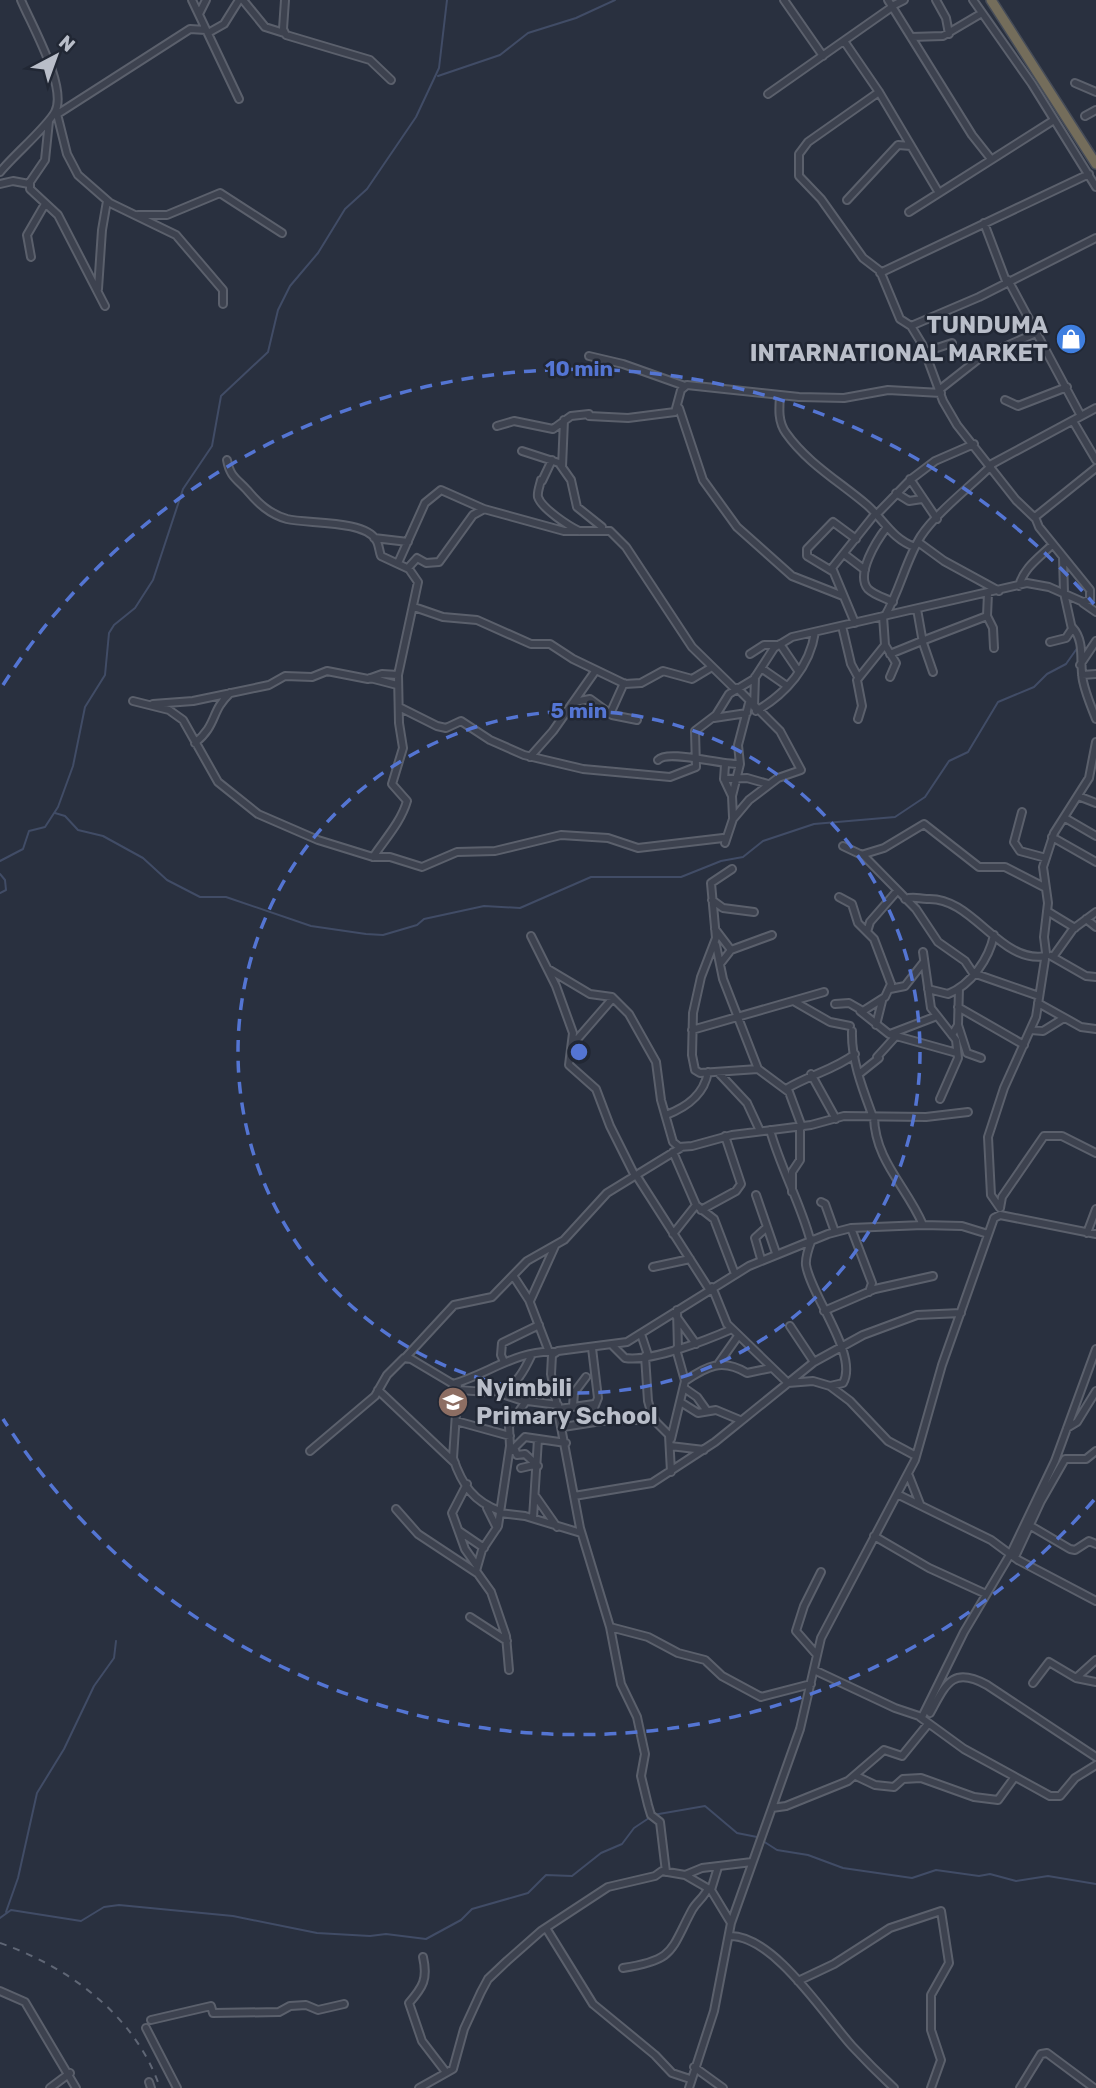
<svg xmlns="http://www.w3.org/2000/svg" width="1096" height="2088" viewBox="0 0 1096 2088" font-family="Rubik,sans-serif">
	<rect width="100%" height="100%" fill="#29303f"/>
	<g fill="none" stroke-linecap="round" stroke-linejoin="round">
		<path stroke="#414c66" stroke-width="2" d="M438 76 500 55 528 33 576 18 615 0
			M55 813 65 816 78 830 103 836 143 858 167 880 200 897H226L311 926 366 934 383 935 417 925 424 919 484 906 520 908 591 877H681L721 861 743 857 763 841 814 824 895 817 925 797 949 761 968 752 998 702 1034 687 1047 674 1066 664 1078 647
			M0 861 23 849 29 831 45 827 58 807 73 766 85 707 105 675 109 633 114 625 135 608 153 580 183 489 212 446 221 396 268 352 278 310 290 286 318 253 345 209 367 189 416 117 439 68 447 0
			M0 874 5 880 6 890 0 893
			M653 1815 705 1806 737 1833 757 1837
			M763 1841 777 1850 808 1855 843 1868 912 1878 936 1870 979 1876 990 1874 1016 1881 1048 1876 1096 1884
			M6 1912 18 1878 37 1793 64 1749 94 1686 114 1658 116 1641
			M0 1918 11 1910 81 1921 104 1907 119 1905 233 1916 317 1933 370 1936 386 1934 426 1939 461 1920 472 1909 528 1893 546 1875 572 1876 601 1853 622 1844 634 1828 649 1818"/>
		<g stroke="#5b606c" stroke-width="10">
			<path id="minor" d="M192 0 239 99
				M243 0 265 27 284 33
				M285 0 283 29 286 35 370 60 391 80
				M784 0 823 56
				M888 0 972 135 991 159
				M936 0 946 18 949 34
				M973 0 1032 84 1096 187
				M892 6 904 0
				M199 14 206 0
				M208 33 224 24 239 0
				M911 37 943 36 982 13
				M844 41 879 92 939 193
				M1075 83 1096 92
				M879 92 808 142 799 154V176L821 199 863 258 880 271 900 319 911 326 922 344 943 401 957 425 1016 500 1035 518
				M768 94 892 7
				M57 114 67 154 78 175 110 203 176 235 223 290V304
				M56 115 190 29 206 30
				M1085 116 1096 110
				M49 121 45 160 30 182V189L58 215 105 306
				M0 172C14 155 47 127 55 112 68 88 31 24 21 0
				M0 184 13 181 29 184
				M847 200 898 145 911 146
				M909 212 1054 120
				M138 215H167L220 193 282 233
				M984 223 1006 281
				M31 257 27 235 45 204
				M880 273 1089 174
				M1008 280 1081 416
				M98 289 102 230 107 201
				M911 326 979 297 1096 238
				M925 352 952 343
				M589 356 623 364 685 386
				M939 390 981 357 1036 333
				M780 396C779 409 778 422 786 433 807 463 840 482 867 505 884 520 892 539 915 547
				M1005 400 1018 406 1067 387
				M679 408 703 480 737 527 792 576 843 596
				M589 416 628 418 675 412 681 390 687 385 799 397 844 398 888 390 941 393
				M1073 421 1096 460
				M497 426 514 421 553 429 571 416 589 414
				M522 451 559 463 571 480 577 507 602 527
				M227 460C230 477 237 479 247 490 258 503 269 514 287 519 307 524 365 520 376 540 379 544 379 551 381 556L409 569 418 582 398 675 399 723 403 748 392 784 407 801C401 822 385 839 373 857
				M990 465 1096 408
				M562 467 564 420
				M910 479 937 519
				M541 480C540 485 537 492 538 497 542 509 569 526 579 531
				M542 481 552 460
				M896 493 909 501 922 499
				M876 515 910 480 935 461 974 444
				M887 527C877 540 855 574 868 589 874 595 885 598 893 602
				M374 538 408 542
				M918 542 944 561 999 591
				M844 554 865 570
				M398 563 425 503 441 490 484 509 564 531H610L626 547 692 647 736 690
				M408 568 417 558 426 563 439 562 473 515 484 509
				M832 571 807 556V549L833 522 856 539
				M1019 586C1024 567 1040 557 1053 544
				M988 593 987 616 993 628 994 648
				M1083 603 1096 612
				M414 607 443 617 477 620 531 644H550L573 659 625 684 641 683 663 671 692 679 712 667
				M917 609 923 643 933 672
				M885 616C900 590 906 560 921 536 937 512 970 487 991 466
				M855 623 832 568 875 514
				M842 626 851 664 858 677
				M1072 627C1086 642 1079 662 1083 681 1086 695 1091 706 1096 719
				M922 641 987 616
				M1050 642 1066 638 1072 629 1064 593 1063 557
				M780 644 799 672
				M885 645 896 663 890 677
				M750 654 764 645H778
				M890 654 922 641
				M1080 665 1096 641
				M761 668 787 686
				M1082 675 1096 674
				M370 678 397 685
				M133 701 169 710 183 720 218 782 258 814 318 840 373 857H390L422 867 457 852 495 851 561 835 608 838 638 848 723 838
				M574 702 590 699 612 715 637 720
				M153 704 193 701 269 685 285 676 312 677 327 671 368 679 382 674 398 675
				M399 707 437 726 446 728 461 721 490 740 524 755 583 769 670 777 696 767 695 731 716 715 729 694 754 679 774 648 792 637 1027 583 1049 587 1083 602 1090 600V590L1039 527 1035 517 1096 468
				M754 707 755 677
				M756 711C786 694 810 666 815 632
				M610 714 624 683
				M714 718 747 713
				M858 719 862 706 857 680 885 645 883 616
				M195 743C218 724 210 712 230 693
				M530 757 553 731 596 670
				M658 760C668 749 720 765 740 764
				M725 765 724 779 732 796
				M724 779 747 778 768 784
				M1078 796 1096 803
				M1022 812 1014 842 1020 851 1046 858
				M733 817 732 796 740 764 738 745 749 703
				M1065 818 1096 836
				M1052 837 1096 862
				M725 843 733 819 749 800 778 778 801 770 780 731 737 688
				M843 846 864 856 916 909 938 942 965 961 973 973 1039 996
				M861 855 884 848 924 824 979 867H1005L1044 887
				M732 869 711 883 716 938 701 977 693 1013 692 1055 695 1070 700 1073 758 1069
				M905 899C914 896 919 899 927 899 973 896 1000 965 1046 956
				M712 900 723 908 754 912
				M1047 911 1075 928
				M1086 919 1096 927
				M715 929 731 950
				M867 932 870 922 897 891
				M531 936 556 986 573 1033 569 1065 596 1089 610 1126 635 1176
				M716 945 723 979 758 1069 789 1092 802 1127
				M923 952 931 1008 956 1040 958 1058 940 1099
				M1051 956 1086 976 1096 977
				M1053 957 1073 929 1096 912
				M720 964 731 950 772 935
				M548 969 590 994 612 997 629 1014 656 1062 661 1100 673 1142 679 1147 692 1146 732 1135 811 1125 844 1116 926 1117 968 1112
				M890 989 905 986 923 963
				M928 989 948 994C971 985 989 959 994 935
				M795 1002 830 1022 850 1026
				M1038 1003 1081 1027 1096 1029
				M835 1004 849 1003 863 1011 885 997 891 984 874 939 858 923 852 904 839 897
				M958 1007 1024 1045
				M860 1011 889 1034 957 1053
				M876 1025 882 1001
				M958 1025 967 1053 981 1058
				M692 1030 824 992
				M1031 1030 1043 1031 1064 1018
				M852 1031C851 1060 863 1090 873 1117
				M890 1034 937 1016
				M952 1035 958 1025 959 988
				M573 1044 613 998
				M877 1057 896 1036
				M718 1072 747 1103 760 1131
				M811 1074 836 1119
				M859 1074 879 1058
				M786 1089C809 1075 834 1070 855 1054
				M666 1115C687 1107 704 1095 708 1072
				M874 1117C875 1161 907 1187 923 1225
				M770 1130C781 1169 800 1202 810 1239
				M673 1152 696 1205 714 1219 735 1274
				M636 1175 709 1289
				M792 1192V1172L800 1160V1127
				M756 1195 776 1253
				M821 1202 825 1204 835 1232
				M1000 1208 991 1195 988 1137 1004 1088 1036 1017 1046 953 1044 937 1048 903 1043 867 1054 833 1089 778 1096 742
				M1000 1208 1002 1197 1044 1136H1062L1096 1153
				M701 1210 736 1191 741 1184 725 1136
				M851 1228 872 1283 869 1292
				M1087 1233 1096 1209
				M673 1234 696 1205
				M812 1239C809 1247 805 1257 806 1265 811 1296 859 1355 843 1383L830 1386
				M761 1259 755 1238 767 1227
				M653 1267 690 1259
				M514 1277 529 1300 549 1352
				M712 1287 727 1324 788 1383 813 1381 830 1386 850 1401 888 1441 916 1456
				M530 1301 555 1246
				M677 1310 678 1349
				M824 1311 875 1289 933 1276
				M676 1316 696 1344
				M790 1326 814 1362
				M641 1334 648 1355
				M613 1346 625 1358C651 1362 707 1340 732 1329
				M645 1356 648 1401 653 1419 669 1435 671 1472
				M405 1358 454 1305 492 1297 527 1261 564 1240 607 1193 682 1147
				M504 1362 501 1355 502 1343 539 1325
				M719 1363 738 1336
				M685 1381C707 1366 722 1358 747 1373L771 1368
				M458 1383 453 1458C462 1485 474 1502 500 1511
				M684 1388 697 1397 707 1411
				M378 1390 455 1463
				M458 1390C502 1393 512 1397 532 1354
				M499 1393 520 1400 558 1405
				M682 1403 698 1413 716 1410 740 1420
				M573 1406 574 1393 586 1377
				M559 1409 594 1404
				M456 1421 510 1436
				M588 1423 598 1398 592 1348
				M563 1427 608 1420H655
				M1067 1428 1077 1422 1096 1391
				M671 1439 685 1381 676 1349
				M670 1446 704 1450
				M515 1450 517 1455 525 1454 538 1466
				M310 1451 375 1396 387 1375 404 1358 411 1359 453 1384C488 1374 518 1349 556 1352
				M509 1453 525 1437 566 1443
				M521 1468 534 1465
				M909 1476 920 1504
				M467 1484 452 1513 465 1549 477 1566
				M899 1495 991 1540 1018 1560 1096 1601
				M574 1496 652 1483 715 1442 814 1362 863 1335 917 1315 961 1313
				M536 1497 557 1527
				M487 1508 497 1528
				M396 1509 418 1534 477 1573
				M500 1513 525 1516 581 1533
				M533 1518 538 1439
				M1029 1525 1070 1549 1075 1550 1089 1541 1096 1544
				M459 1531 484 1548
				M874 1536 929 1568 986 1594
				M1015 1557 1041 1501 1065 1459H1086L1096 1451
				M470 1617 507 1641
				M610 1627 648 1637 678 1653 705 1660 722 1676 761 1697 811 1684
				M817 1655 796 1631 804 1606 821 1572
				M509 1670 506 1636 491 1592 476 1571 482 1550 498 1526 510 1446 509 1426 526 1401
				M814 1670 895 1708 922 1717 964 1632 1011 1553 1055 1461 1096 1349
				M1076 1678 1096 1660
				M1033 1683 1049 1662 1076 1678 1096 1682
				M930 1713C946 1684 952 1666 987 1685L1096 1757
				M920 1717 964 1749 1050 1796H1060L1075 1778 1096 1765
				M856 1776 875 1785 894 1787 903 1779 921 1778 974 1797 998 1800 1014 1778
				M772 1808 786 1806 848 1781 884 1750 902 1756 928 1724
				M718 1867 711 1890 731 1923
				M666 1872 660 1822 651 1815 648 1805 641 1776 645 1754 637 1717 621 1684 610 1627 580 1528 551 1374 552 1355 558 1351 627 1342 749 1266 828 1234 851 1228 923 1225 962 1226 988 1234
				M685 1875 702 1868 752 1862
				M546 1928 593 2004 655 2055 672 2073 690 2079
				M729 1936C773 1934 825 2016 852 2046 865 2060 880 2075 894 2088
				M423 1957C428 1979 423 1987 409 2003L422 2041 445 2071
				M623 1968C675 1960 670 1951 692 1910 697 1901 704 1898 708 1888
				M798 1981 834 1964 890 1928 941 1911 949 1963 931 1995V2030L941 2060 931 2088
				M0 1991 25 2002 76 2088
				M151 2020 211 2006 213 2013 279 2012 290 2006 306 2005 318 2010 344 2004
				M146 2028 177 2088
				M694 2067 723 2088
				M149 2082 151 2088
				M50 2088 70 2073
				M419 2088 453 2069 464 2029 481 1992 488 1979 507 1961 541 1931 608 1887 655 1876 662 1871 685 1875 711 1890
				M689 2088 714 2011 731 1923 800 1729 821 1638 915 1460 942 1365 994 1218 1000 1215 1096 1234
				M1020 2088 1041 2054 1047 2053 1094 2088"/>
		</g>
		<g stroke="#474d59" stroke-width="12">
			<path id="highway" d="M991 0 1096 164"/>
		</g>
		<use href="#minor" stroke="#3d424f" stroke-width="6"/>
		<use href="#highway" stroke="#746d5b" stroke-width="9"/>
		<path stroke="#5f6675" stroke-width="2" stroke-dasharray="7 7" stroke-linecap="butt" d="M0 1943C69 1967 136 2016 160 2088"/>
	</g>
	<g fill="none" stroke="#5475d3" stroke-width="3.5" stroke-dasharray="12 9">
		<circle cx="579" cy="1052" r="341"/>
		<path d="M1094 1500A683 683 0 0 1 3 1419M3 685A683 683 0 0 1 1094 604"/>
	</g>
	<defs>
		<g id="shop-disc" transform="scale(1.575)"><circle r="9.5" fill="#3f7fe0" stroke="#212734"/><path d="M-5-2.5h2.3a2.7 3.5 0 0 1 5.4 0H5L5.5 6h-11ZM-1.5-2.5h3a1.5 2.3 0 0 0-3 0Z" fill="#fff"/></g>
		<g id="school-disc" transform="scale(1.575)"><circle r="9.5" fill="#8d6e63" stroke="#212734"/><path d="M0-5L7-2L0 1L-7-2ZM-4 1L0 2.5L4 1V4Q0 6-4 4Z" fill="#fff"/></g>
	</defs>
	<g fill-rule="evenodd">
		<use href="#shop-disc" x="1071" y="339"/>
		<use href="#school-disc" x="453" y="1402"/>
	</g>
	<g text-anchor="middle" stroke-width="5" stroke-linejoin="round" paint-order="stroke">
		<g font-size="24" font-weight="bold" fill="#b9bec9" stroke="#212734" text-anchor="end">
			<text x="1048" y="333">TUNDUMA<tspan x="1048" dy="28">INTARNATIONAL MARKET</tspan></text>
			<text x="476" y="1396" text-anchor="start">Nyimbili<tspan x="476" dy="28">Primary School</tspan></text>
		</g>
	</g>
	<circle cx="579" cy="1052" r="10" fill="#5475d3" stroke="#212734" stroke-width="3.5"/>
	<g font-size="21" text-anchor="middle" font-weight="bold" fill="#5475d3" stroke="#212734" stroke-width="5" stroke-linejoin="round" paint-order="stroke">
		<text x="579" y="376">10 min</text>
		<text x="579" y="718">5 min</text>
	</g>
	<g transform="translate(56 56) rotate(41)" stroke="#212734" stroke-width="5" paint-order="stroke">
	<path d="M0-5L12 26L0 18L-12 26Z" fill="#b9bec9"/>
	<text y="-10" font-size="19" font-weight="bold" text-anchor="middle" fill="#b9bec9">N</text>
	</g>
</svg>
